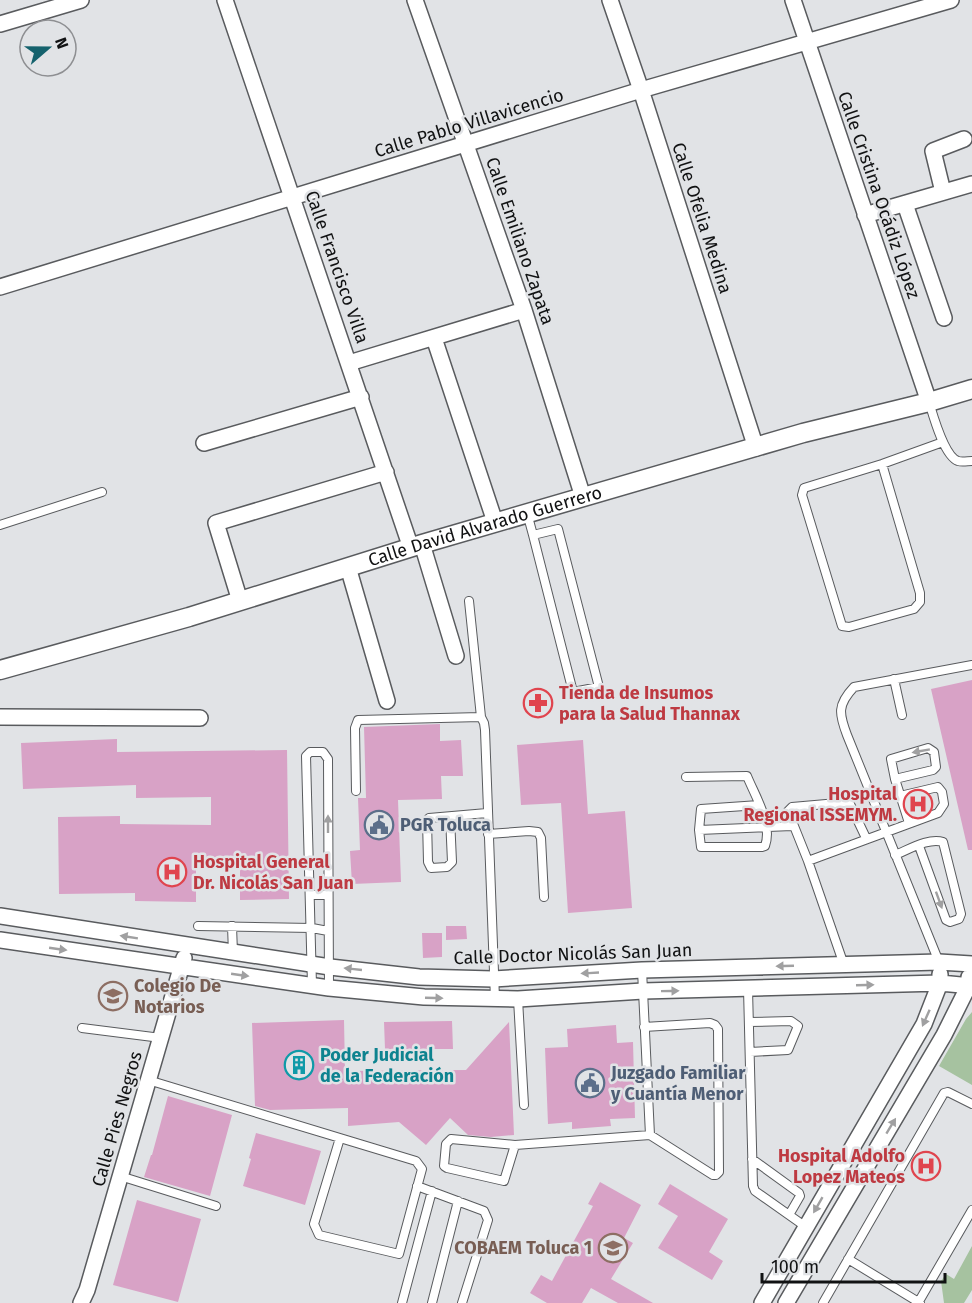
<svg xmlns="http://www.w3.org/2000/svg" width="972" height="1303" viewBox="0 0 972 1303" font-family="'Fira Sans',sans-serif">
	<rect width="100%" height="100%" fill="#e1e3e6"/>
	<path fill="#a6c2a0" d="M972 1012V1085L939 1066 966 1019Z
		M972 1246V1290L964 1303H944L941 1281 946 1274 954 1279Z"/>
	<path fill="#d8a2c6" d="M972 680V850H968L931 689Z
		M440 724V741L461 740 463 776H441L442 799 398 800 401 882 352 884 350 851 360 850 358 798H366L364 727Z
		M117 739V752L287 750 289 899 240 900V859L196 860V902L135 901V893L59 894 58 817 120 816V824L211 825V797L136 798V785L23 789 21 743Z
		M583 740 588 814 625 811 632 908 568 913 561 803 521 805 517 745Z
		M446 926H466L467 939 446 940Z
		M422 933H442V957L423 958Z
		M344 1020 345 1071 466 1070 509 1022 514 1135 491 1137 468 1135 450 1118 426 1145 399 1122 348 1126V1108L270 1110 255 1106 252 1023Z
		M452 1021 453 1049H385L384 1022Z
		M616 1025 617 1043 633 1042 635 1118 610 1119 611 1126 572 1129V1122L548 1124 545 1048 568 1047 567 1029Z
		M168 1096 232 1115 210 1196 144 1177 151 1155H152Z
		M256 1133 321 1151 305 1205 243 1186 251 1159 249 1158Z
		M600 1182 641 1205 624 1238 633 1243 611 1279 653 1303H618L591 1288 582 1303H547L530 1293 541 1275 552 1281 593 1206 588 1204Z
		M670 1184 728 1219 709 1252 723 1261 712 1280 658 1248 678 1216 658 1204Z
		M137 1200 201 1219 178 1302 113 1285Z"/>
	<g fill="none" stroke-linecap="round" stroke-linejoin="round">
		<g stroke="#595b5e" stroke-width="10">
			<path id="service" d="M929 402C933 415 944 456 958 461 962 462 968 461 972 461
				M882 464 920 593V602L914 609 849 627 842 626 802 495 804 488 882 464 943 442
				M527 513 533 535 573 692 599 687 558 529 533 535
				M0 525 102 492
				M469 601 481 717
				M894 679 902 715
				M686 777 747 776C755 796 773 824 765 846L762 847H701L699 830 701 809 759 805
				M895 779 933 770 936 767 934 752 928 748 891 759 895 779 909 823
				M356 791 355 728 358 720 481 717 484 723 485 730 495 999
				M450 817 452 862 447 867 431 868 428 862 427 820 429 818 487 813
				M699 830 792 826
				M488 834 529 831 538 832 541 838 544 897
				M866 838 849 802 792 807 788 811 808 861 938 813 944 804 942 792 938 787 900 796
				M895 855C908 850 929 837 943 842L961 914 959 919 950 922 946 920 919 846
				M808 861 844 965
				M311 895H328
				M198 926 312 928 328 931
				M232 926 233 953
				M939 962 847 735C839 714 837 705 854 687L972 665
				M642 970 650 1135
				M312 985 306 756 310 752H323L328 759 329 988
				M748 989 753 1186 755 1191 806 1227
				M518 999 524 1105
				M749 1022 791 1021 798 1026 788 1050 750 1052
				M82 1028 161 1038
				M148 1080 340 1138 416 1161 422 1169 399 1254 319 1235 314 1224 340 1138
				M515 1145 504 1181 447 1168 444 1166 446 1144 451 1139 515 1145 650 1135 713 1175H716L719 1172 718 1029 715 1025 710 1023 644 1027
				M752 1159 799 1193 800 1196 789 1215
				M120 1176 216 1206
				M417 1186 484 1211 488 1220 462 1303
				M848 1259 920 1303
				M402 1303 432 1191
				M432 1303 458 1201
				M823 1303 944 1093 948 1092 972 1104
				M918 1303 972 1210"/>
		</g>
		<g stroke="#595b5e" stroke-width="18">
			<path id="minor" d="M225 0 411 548
				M415 0 524 310 583 497
				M610 0 641 90 756 448
				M793 0 929 402
				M0 24 81 0
				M943 192 933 151 964 139
				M905 204 944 318
				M865 215 972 184
				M0 287 641 90 951 0
				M434 338 495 522
				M349 363 524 310
				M204 443 361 397
				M422 544 456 656
				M348 567 387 701
				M240 601 216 523 386 472
				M0 717 200 718
				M0 916 330 967 419 977 493 979 642 970 939 962 972 964
				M0 940 329 988 424 997 518 999 643 991 940 983 972 986
				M81 1303 87 1290 184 958
				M762 1303 924 1024 940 983V974
				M786 1303 944 1035 969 985V977"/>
		</g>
		<g stroke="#595b5e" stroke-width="21">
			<g id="tertiary">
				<path id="s1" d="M0 670 189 617 422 544 803 433 929 402 972 389"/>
			</g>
		</g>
		<use href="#service" stroke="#fff" stroke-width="8"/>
		<use href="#minor" stroke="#fff" stroke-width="15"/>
		<use href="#tertiary" stroke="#fff" stroke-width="18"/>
	</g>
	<defs><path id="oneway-solid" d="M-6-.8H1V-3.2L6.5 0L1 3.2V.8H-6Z" transform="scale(1.5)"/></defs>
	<g fill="#a0a0a1">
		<use href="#oneway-solid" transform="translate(921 751) rotate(170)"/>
		<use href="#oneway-solid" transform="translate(328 824) rotate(-90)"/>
		<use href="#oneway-solid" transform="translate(939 900) rotate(70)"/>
		<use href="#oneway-solid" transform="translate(129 937) rotate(-171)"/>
		<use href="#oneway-solid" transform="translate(58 949) rotate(8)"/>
		<use href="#oneway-solid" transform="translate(785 966) rotate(178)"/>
		<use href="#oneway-solid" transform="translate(353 969) rotate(-174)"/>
		<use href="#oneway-solid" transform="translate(590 973) rotate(177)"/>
		<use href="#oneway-solid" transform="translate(240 975) rotate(8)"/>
		<use href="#oneway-solid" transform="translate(865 985) rotate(-2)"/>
		<use href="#oneway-solid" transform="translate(670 991) rotate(-1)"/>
		<use href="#oneway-solid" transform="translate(434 998) rotate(2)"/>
		<use href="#oneway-solid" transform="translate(926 1018) rotate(114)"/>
		<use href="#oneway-solid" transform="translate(891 1126) rotate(-59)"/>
		<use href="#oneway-solid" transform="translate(818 1205) rotate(120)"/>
	</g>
	<defs>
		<g id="pharmacy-ring" transform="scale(1.5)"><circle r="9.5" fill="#e1e3e6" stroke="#e0444e" stroke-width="1.5"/><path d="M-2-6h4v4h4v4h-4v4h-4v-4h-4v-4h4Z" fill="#e0444e"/></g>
		<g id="hospital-ring" transform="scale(1.5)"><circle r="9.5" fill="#e1e3e6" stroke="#e0444e" stroke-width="1.5"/><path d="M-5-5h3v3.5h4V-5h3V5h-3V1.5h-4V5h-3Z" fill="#e0444e"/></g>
		<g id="civic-ring" transform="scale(1.5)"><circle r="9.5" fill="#e1e3e6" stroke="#5c6f8a" stroke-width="1.5"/><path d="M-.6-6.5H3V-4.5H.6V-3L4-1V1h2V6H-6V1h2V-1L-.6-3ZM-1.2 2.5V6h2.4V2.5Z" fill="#5c6f8a"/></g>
		<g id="school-ring" transform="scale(1.5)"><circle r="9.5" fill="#e1e3e6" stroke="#8d6e63" stroke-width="1.5"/><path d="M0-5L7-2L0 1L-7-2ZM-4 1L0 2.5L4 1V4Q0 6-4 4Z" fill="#8d6e63"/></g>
		<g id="building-ring" transform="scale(1.5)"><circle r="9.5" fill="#e1e3e6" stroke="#0f9aa8" stroke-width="1.5"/><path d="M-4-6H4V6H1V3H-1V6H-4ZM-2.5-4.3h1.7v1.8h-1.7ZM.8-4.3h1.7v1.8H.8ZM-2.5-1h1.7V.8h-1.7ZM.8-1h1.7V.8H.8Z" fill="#0f9aa8"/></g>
	</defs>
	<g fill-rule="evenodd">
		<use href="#pharmacy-ring" x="538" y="703"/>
		<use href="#hospital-ring" x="918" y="804"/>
		<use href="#civic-ring" x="379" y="825"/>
		<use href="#hospital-ring" x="172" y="872"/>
		<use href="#school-ring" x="113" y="996"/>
		<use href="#building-ring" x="299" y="1065"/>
		<use href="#civic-ring" x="590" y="1083"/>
		<use href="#hospital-ring" x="926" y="1166"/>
		<use href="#school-ring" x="613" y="1248"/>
	</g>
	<g text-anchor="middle" stroke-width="5" stroke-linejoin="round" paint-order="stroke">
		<g font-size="18" fill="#111213" stroke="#e1e3e6">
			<text transform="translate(469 123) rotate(-17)" y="6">Calle Pablo Villavicencio</text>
			<text transform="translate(879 195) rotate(71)" y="6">Calle Cristina Ocádiz López</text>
			<text transform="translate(702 218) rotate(72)" y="6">Calle Ofelia Medina</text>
			<text transform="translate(520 241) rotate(71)" y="6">Calle Emiliano Zapata</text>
			<text transform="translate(337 267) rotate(71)" y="6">Calle Francisco Villa</text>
			<text dy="6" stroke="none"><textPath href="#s1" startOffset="506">Calle David Alvarado Guerrero</textPath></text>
			<text transform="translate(573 954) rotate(-2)" y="6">Calle Doctor Nicolás San Juan</text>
			<text transform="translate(117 1119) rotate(-74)" y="6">Calle Pies Negros</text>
		</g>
		<g font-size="18" font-weight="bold" fill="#be3a42" stroke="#e1e3e6" text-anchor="start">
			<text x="559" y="699">Tienda de Insumos<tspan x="559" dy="21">para la Salud Thannax</tspan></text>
			<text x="897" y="800" text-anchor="end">Hospital<tspan x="897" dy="21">Regional ISSEMYM.</tspan></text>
			<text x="193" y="868">Hospital General<tspan x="193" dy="21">Dr. Nicolás San Juan</tspan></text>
			<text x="905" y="1162" text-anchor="end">Hospital Adolfo<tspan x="905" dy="21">Lopez Mateos</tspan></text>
		</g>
		<g font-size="18" font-weight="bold" fill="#4e5e75" stroke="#e1e3e6" text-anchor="start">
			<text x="400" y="831">PGR Toluca</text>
			<text x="611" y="1079">Juzgado Familiar<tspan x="611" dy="21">y Cuantía Menor</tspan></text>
		</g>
		<g font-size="18" font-weight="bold" fill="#785e54" stroke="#e1e3e6" text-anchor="start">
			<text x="134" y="992">Colegio De<tspan x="134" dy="21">Notarios</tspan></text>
			<text x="592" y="1254" text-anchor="end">COBAEM Toluca 1</text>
		</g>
		<g font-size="18" font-weight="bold" fill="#0d838f" stroke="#e1e3e6" text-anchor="start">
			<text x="320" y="1061">Poder Judicial<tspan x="320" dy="21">de la Federación</tspan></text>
		</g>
	</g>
	<g transform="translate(48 48) rotate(70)"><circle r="28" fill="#e1e3e6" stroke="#8e8f92" stroke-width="1.5"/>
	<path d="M0-4.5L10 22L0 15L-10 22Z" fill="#15626d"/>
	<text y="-9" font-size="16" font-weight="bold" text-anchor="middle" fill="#111213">N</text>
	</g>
	<path d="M762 1273v9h183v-9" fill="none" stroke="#111213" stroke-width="3"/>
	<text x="771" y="1273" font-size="18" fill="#111213" stroke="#e1e3e6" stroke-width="4.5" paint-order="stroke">100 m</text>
</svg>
